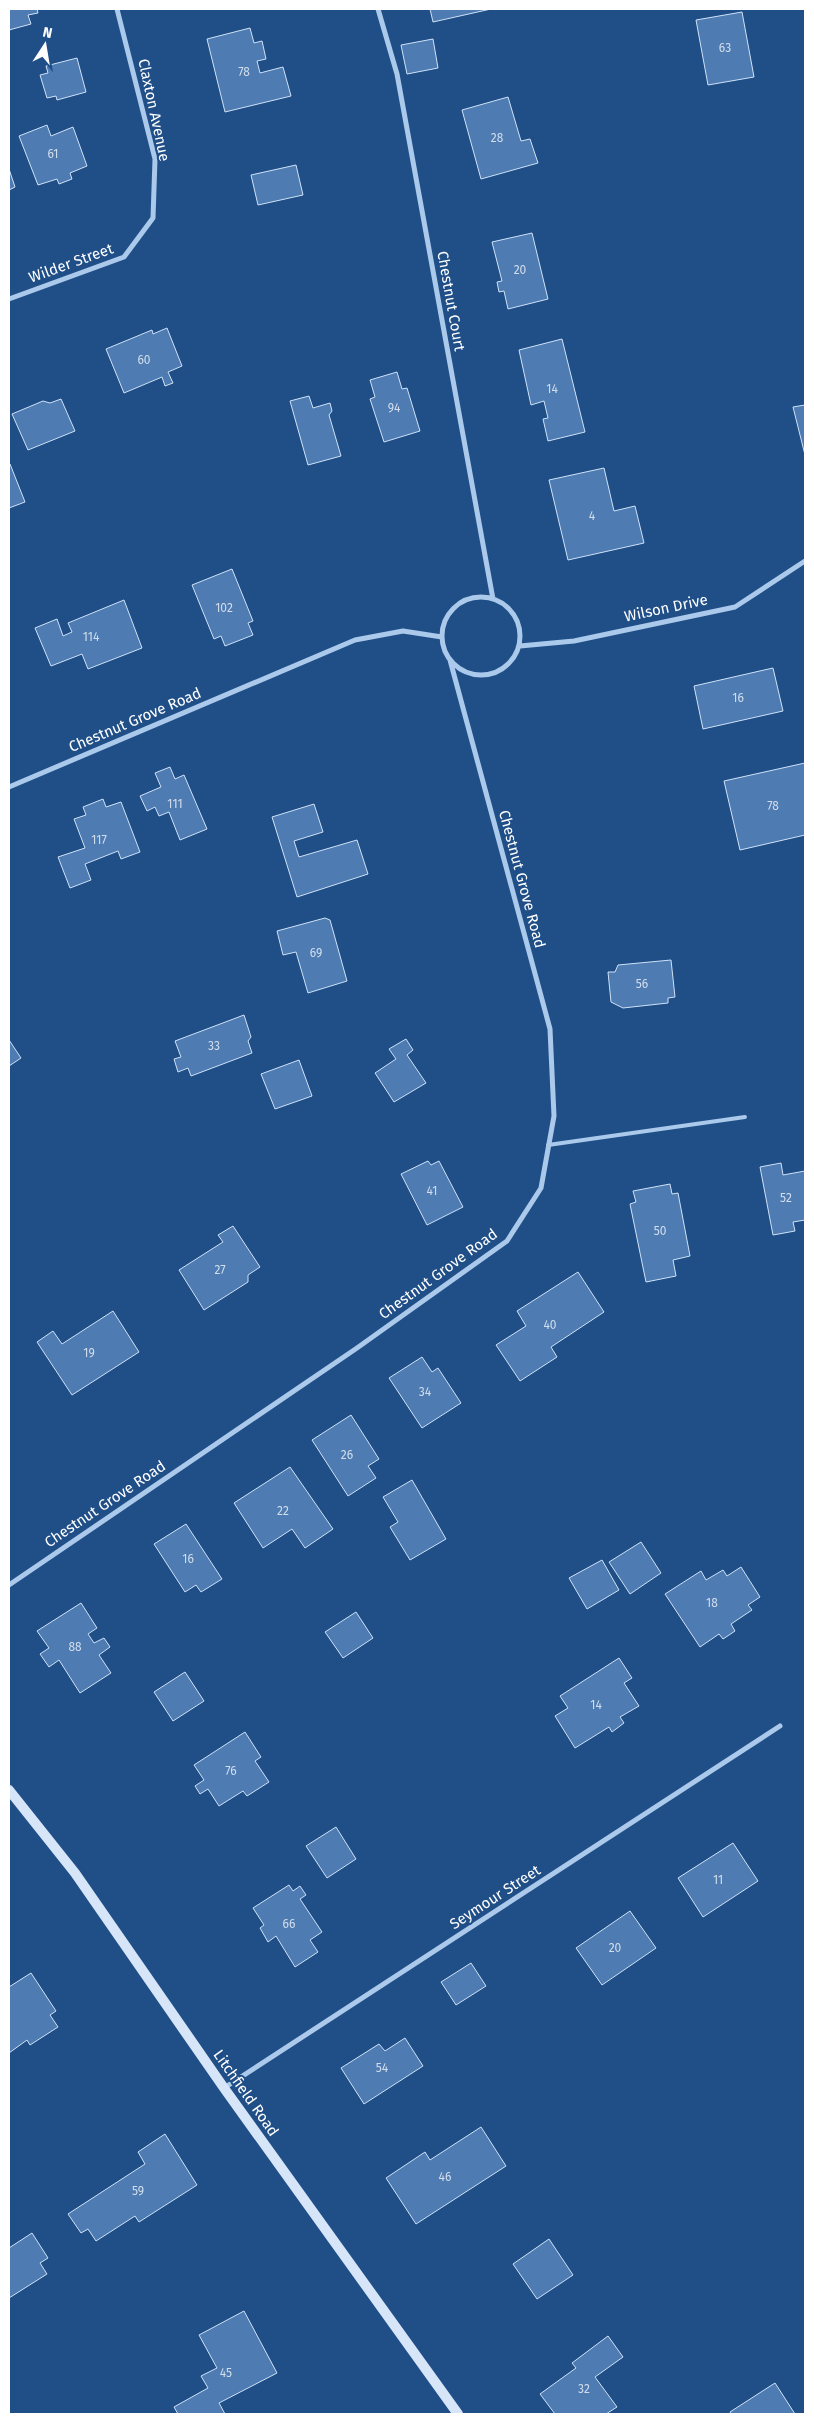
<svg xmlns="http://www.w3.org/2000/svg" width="814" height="2423" viewBox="0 0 814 2423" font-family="'Fira Sans',sans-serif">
	<rect width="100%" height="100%" fill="#204f88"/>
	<path fill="#4d7bb2" stroke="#cfe2f8" d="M9 9H37L38 13 28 15 31 24 9 30Z
		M430 9H491L433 22Z
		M742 12 754 77 708 85 696 20Z
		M250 28 254 43 262 41 266 59 257 61 260 73 283 67 291 96 225 112 207 39Z
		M433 39 438 68 407 74 401 45Z
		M77 58 86 92 57 100 56 96 47 98 40 75 48 73 46 66Z
		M508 97 521 141 530 139 538 163 481 179 462 110Z
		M47 125 51 136 73 127 87 166 70 173 72 179 59 184 57 179 38 185 19 136Z
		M296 165 303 195 258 205 251 175Z
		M9 169 15 187 9 190Z
		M532 233 548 299 508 309 504 291 499 292 497 282 502 281 492 242Z
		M167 328 182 366 168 372 173 383 165 386 162 377 124 393 106 349 152 330 153 334Z
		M562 339 585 432 548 441 543 419 548 418 544 401 531 405 519 350Z
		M397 372 402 389 407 388 420 431 384 442 370 399 375 397 370 380Z
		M309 396 313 408 330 403 332 411 329 415 341 456 308 465 290 401Z
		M61 399 75 431 28 450 12 414 43 401 50 403Z
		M805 405V455L793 407Z
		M10 464 25 502 9 508V465Z
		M604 468 614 511 635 506 644 543 568 560 549 480Z
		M232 569 253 621 248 623 253 635 225 646 221 636 214 639 192 585Z
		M124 600 142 648 88 669 82 654 51 666 35 628 57 619 63 636 72 632 68 623Z
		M773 668 783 711 703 729 694 686Z
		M805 763V835L740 850 724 781Z
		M170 767 175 779 184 775 207 829 180 840 169 812 159 816 155 807 147 811 140 796 161 787 155 773Z
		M103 799 106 807 121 802 140 852 121 859 118 851 85 864 91 880 70 888 58 857 85 848 74 819 86 815 83 807Z
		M314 804 323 832 294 841 299 857 357 840 368 874 297 897 272 817Z
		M325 918 330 920 347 981 308 993 296 952 283 955 277 931Z
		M671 960 675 997 668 998V1003L623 1008 611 1002 608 972H615L618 965Z
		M244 1015 251 1037 248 1041 252 1053 191 1076 188 1068 178 1072 174 1059 181 1057 175 1041Z
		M406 1039 413 1050 407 1055 426 1083 394 1102 375 1073 396 1059 389 1049Z
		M9 1040 21 1058 9 1066Z
		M299 1060 312 1096 275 1109 261 1074Z
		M428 1161 431 1165 439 1161 463 1207 427 1225 401 1174Z
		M781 1163 783 1175 805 1171V1220L793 1222 795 1231 773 1235 760 1167Z
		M670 1184 672 1194 678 1193 690 1256 673 1260 676 1276 646 1282 630 1204 636 1202 633 1191Z
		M233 1226 260 1267 248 1275V1282L204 1310 179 1270 223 1242 218 1235Z
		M578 1272 604 1312 551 1347 557 1357 520 1381 496 1345 526 1326 517 1311Z
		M113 1311 139 1352 72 1395 37 1342 53 1331 62 1344Z
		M422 1357 432 1372 438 1368 461 1403 422 1428 389 1378Z
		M351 1415 379 1459 368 1466 376 1478 348 1496 312 1440Z
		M290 1467 333 1529 305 1548 292 1529 263 1548 234 1503Z
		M412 1480 446 1539 410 1560 390 1527 398 1522 383 1497Z
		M186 1524 222 1579 201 1592 196 1585 185 1592 154 1544Z
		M641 1542 661 1573 630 1594 609 1562Z
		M602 1560 619 1590 587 1609 569 1578Z
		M741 1567 760 1597 748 1605 752 1610 731 1624 735 1631 723 1639 719 1634 700 1647 665 1594 701 1571 706 1580 723 1570 727 1576Z
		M81 1603 97 1628 88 1634 94 1643 104 1638 110 1647 99 1655 111 1673 80 1693 59 1660 49 1667 40 1654 49 1648 37 1631Z
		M356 1612 373 1638 343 1658 325 1632Z
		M619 1658 632 1678 624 1683 639 1706 620 1717 624 1723 612 1732 609 1727 575 1748 555 1716 568 1708 560 1696Z
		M185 1672 204 1701 173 1721 154 1692Z
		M245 1732 261 1757 255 1761 269 1782 247 1796 243 1791 219 1806 208 1789 200 1794 195 1786 204 1780 194 1765Z
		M336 1827 356 1859 327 1878 306 1846Z
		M733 1843 758 1881 703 1917 678 1878Z
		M289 1885 293 1891 300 1886 306 1895 300 1899 322 1932 310 1940 318 1952 295 1967 276 1936 268 1942 260 1928 264 1925 253 1908Z
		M630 1911 656 1948 602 1985 576 1948Z
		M471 1963 486 1986 456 2005 441 1982Z
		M31 1973 56 2011 50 2015 58 2027 30 2045 27 2040 9 2053V1987Z
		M405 2038 423 2066 364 2104 341 2068 379 2044 385 2051Z
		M481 2127 506 2166 416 2224 386 2178 425 2152 430 2160Z
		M165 2134 197 2185 139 2222 135 2216 96 2241 88 2229 81 2233 68 2214 145 2164 138 2152Z
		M32 2233 48 2258 40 2263 47 2274 9 2298V2248Z
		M549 2239 573 2275 537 2299 513 2264Z
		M244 2311 277 2373 219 2403 225 2414H178L174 2407 208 2388 201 2376 217 2368 199 2335Z
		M608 2336 623 2357 595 2377 617 2407 606 2414H555L540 2394 576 2368 572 2363Z
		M775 2383 795 2414H731L730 2412Z"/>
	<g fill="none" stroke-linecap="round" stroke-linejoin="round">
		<path stroke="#abc9eb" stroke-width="4" d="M548 1145 745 1117"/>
		<path stroke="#abc9eb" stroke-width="5" d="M378 9 397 74 493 599
			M9 299 124 257 153 218 155 159 117 9
			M442 636a39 39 0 1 1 78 0a39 39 0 1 1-78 0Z
			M520 646 574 641 735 607 805 561
			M9 787 355 640 403 631 442 637
			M9 1585 357 1348 507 1241 541 1188 554 1116 550 1029 450 660
			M224 2088 780 1726"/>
		<path stroke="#d6e5f8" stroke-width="10" d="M9 1790 75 1873 224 2088 458 2414"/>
	</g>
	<g text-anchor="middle" stroke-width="4" stroke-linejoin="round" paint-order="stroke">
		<g font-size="12" fill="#d2deec">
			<text x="725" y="52">63</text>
			<text x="244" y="76">78</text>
			<text x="497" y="142">28</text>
			<text x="53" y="158">61</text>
			<text x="520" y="274">20</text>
			<text x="144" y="364">60</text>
			<text x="552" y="393">14</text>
			<text x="394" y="412">94</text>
			<text x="592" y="520">4</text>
			<text x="224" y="612">102</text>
			<text x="91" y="641">114</text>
			<text x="738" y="702">16</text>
			<text x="175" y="808">111</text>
			<text x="773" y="810">78</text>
			<text x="99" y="844">117</text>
			<text x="316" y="957">69</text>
			<text x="642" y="988">56</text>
			<text x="214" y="1050">33</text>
			<text x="432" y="1195">41</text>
			<text x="786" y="1202">52</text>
			<text x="660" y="1235">50</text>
			<text x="220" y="1274">27</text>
			<text x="550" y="1329">40</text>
			<text x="89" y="1357">19</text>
			<text x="425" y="1396">34</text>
			<text x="347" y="1459">26</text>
			<text x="283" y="1515">22</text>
			<text x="188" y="1563">16</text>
			<text x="712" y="1607">18</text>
			<text x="75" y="1651">88</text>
			<text x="596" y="1709">14</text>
			<text x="231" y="1775">76</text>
			<text x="718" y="1884">11</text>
			<text x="289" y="1928">66</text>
			<text x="615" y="1952">20</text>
			<text x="382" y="2072">54</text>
			<text x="445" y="2181">46</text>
			<text x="138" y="2195">59</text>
			<text x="226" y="2377">45</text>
			<text x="584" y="2393">32</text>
		</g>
		<g font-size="15" fill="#fff" stroke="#204f88">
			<text transform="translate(154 110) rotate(78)" y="5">Claxton Avenue</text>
			<text transform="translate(71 263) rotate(-20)" y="5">Wilder Street</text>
			<text transform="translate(451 301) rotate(80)" y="5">Chestnut Court</text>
			<text transform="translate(666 608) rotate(-12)" y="5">Wilson Drive</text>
			<text transform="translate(135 720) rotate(-23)" y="5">Chestnut Grove Road</text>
			<text transform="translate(522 879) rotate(75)" y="5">Chestnut Grove Road</text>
			<text transform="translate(438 1274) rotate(-36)" y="5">Chestnut Grove Road</text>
			<text transform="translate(105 1504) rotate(-34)" y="5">Chestnut Grove Road</text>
			<text transform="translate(495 1897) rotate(-33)" y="5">Seymour Street</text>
			<text transform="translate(246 2093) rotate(55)" y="5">Litchfield Road</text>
		</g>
	</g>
	<rect width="814" height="2423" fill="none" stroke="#ffffff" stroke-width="20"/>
	<g transform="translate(45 45) rotate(12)" stroke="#204f88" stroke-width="4" paint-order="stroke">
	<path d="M0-4L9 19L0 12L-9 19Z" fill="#ffffff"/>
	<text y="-8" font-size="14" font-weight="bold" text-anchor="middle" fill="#ffffff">N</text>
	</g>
</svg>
